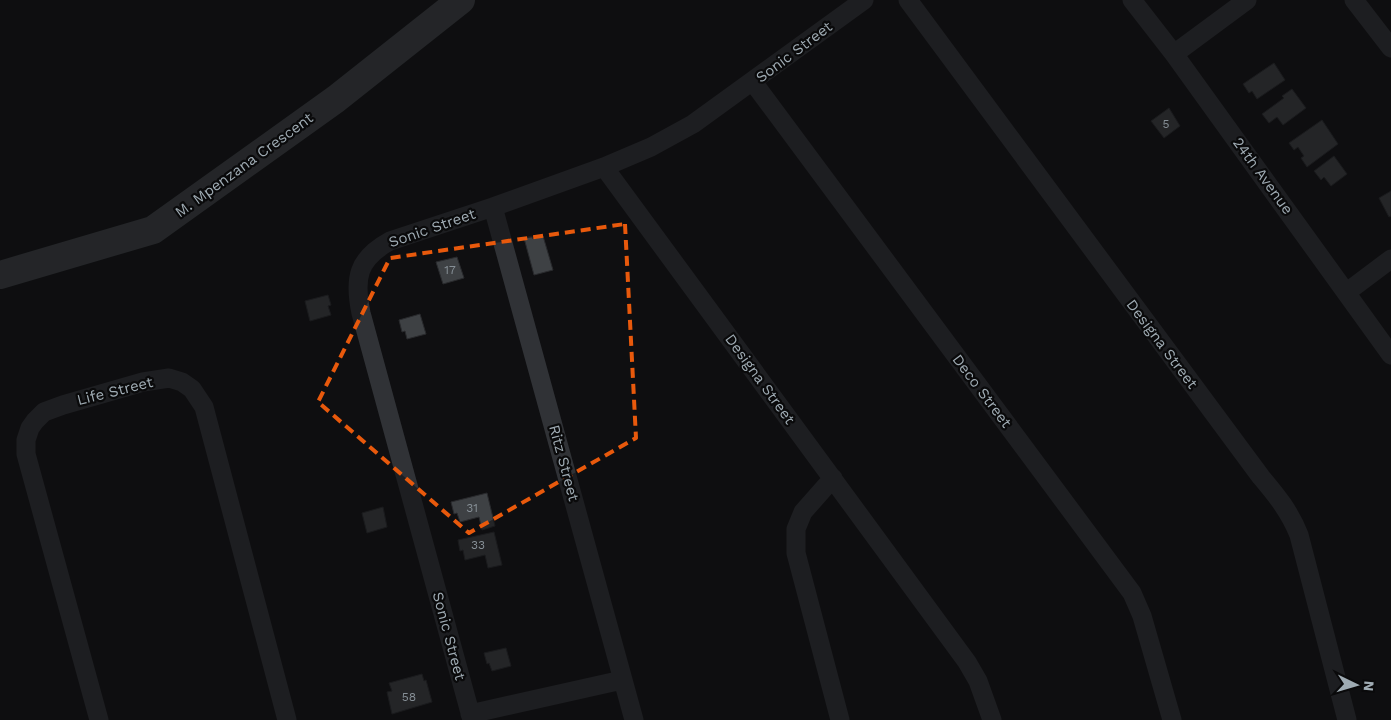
<svg xmlns="http://www.w3.org/2000/svg" width="1391" height="720" viewBox="0 0 1391 720" font-family="'Work Sans',sans-serif">
	<rect width="100%" height="100%" fill="#0f0f11"/>
	<path fill="#3e4144" stroke="#292a2d" d="M1274 63 1285 80 1257 99 1252 91 1249 93 1243 84Z
		M1292 89 1306 108 1283 125 1277 117 1269 123 1262 114 1284 98 1282 96Z
		M1169 108 1180 126 1164 138 1151 121Z
		M1322 120 1338 144 1307 167 1301 158 1304 156 1298 147 1294 150 1289 143Z
		M1334 156 1347 174 1331 186 1324 177 1321 180 1314 171Z
		M1391 191V216L1389 217 1379 198Z
		M532 236 533 239 543 236 553 270 534 275 524 238Z
		M457 257 464 278 443 284 436 262Z
		M328 295 331 305 328 306 331 315 310 321 305 301Z
		M420 314 426 334 407 339 405 331 402 332 399 320Z
		M487 493 495 526 482 530 479 517 460 522 457 513 454 514 451 502Z
		M383 507 387 527 367 533 362 513Z
		M494 532 502 565 488 568 485 555 465 560 463 550 460 551 458 540Z
		M506 648 511 666 492 671 489 663 487 664 484 653Z
		M422 674 424 681 426 680 432 702 392 714 387 692 392 691 389 683Z"/>
	<g fill="none" stroke-linecap="round" stroke-linejoin="round">
		<path stroke="#303236" stroke-width="19" d="M908 0 1261 477C1277 496 1290 512 1299 535L1347 720
			M1132 0 1174 54 1391 355
			M1354 0 1391 48
			M1174 54 1247 0
			M753 82 1132 593 1142 616 1172 720
			M604 167 967 662 978 681 992 720
			M493 207 634 720
			M1347 292 1391 259
			M833 478 803 512 796 529V553L840 720
			M470 714 622 680
			M99 720 26 454V440L30 428 35 421 44 412 63 405 143 382 169 378 182 382 192 389 204 407 287 720
			M472 720 361 313C354 279 357 259 390 241L493 207 604 167 651 147 693 124 864 0"/>
		<path stroke="#3e4246" stroke-width="28" d="M0 275 153 230 336 99 461 0"/>
	</g>
	<path d="M0 0H1391V720H0ZM625 224 636 438 469 533 318 402 390 258Z" fill="#0f0f11" fill-opacity=".55" fill-rule="evenodd"/>
	<path fill="none" stroke="#e8590c" stroke-width="4" stroke-dasharray="10 6" stroke-linejoin="round" d="M625 224 636 438 469 533 318 402 390 258Z"/>
	<g text-anchor="middle" stroke-width="4.5" stroke-linejoin="round" paint-order="stroke">
		<g font-size="12" fill="#879097">
			<text x="1166" y="128">5</text>
			<text x="450" y="274">17</text>
			<text x="472" y="512">31</text>
			<text x="478" y="549">33</text>
			<text x="409" y="701">58</text>
		</g>
		<g font-size="15" fill="#9fabb3" stroke="#0a0a0b">
			<text transform="translate(794 52) rotate(-37)" y="5">Sonic Street</text>
			<text transform="translate(244 165) rotate(-36)" y="5">M. Mpenzana Crescent</text>
			<text transform="translate(1263 176) rotate(54)" y="5">24th Avenue</text>
			<text transform="translate(432 228) rotate(-19)" y="5">Sonic Street</text>
			<text transform="translate(1162 344) rotate(53)" y="5">Designa Street</text>
			<text transform="translate(760 379) rotate(54)" y="5">Designa Street</text>
			<text transform="translate(115 391) rotate(-14)" y="5">Life Street</text>
			<text transform="translate(982 391) rotate(53)" y="5">Deco Street</text>
			<text transform="translate(564 463) rotate(75)" y="5">Ritz Street</text>
			<text transform="translate(449 636) rotate(75)" y="5">Sonic Street</text>
		</g>
	</g>
	<g transform="translate(1356 685) rotate(95)" stroke="#0a0a0b" stroke-width="4" paint-order="stroke">
	<path d="M0-4L9 19L0 12L-9 19Z" fill="#9fabb3"/>
	<text y="-8" font-size="14" font-weight="bold" text-anchor="middle" fill="#9fabb3">N</text>
	</g>
</svg>
